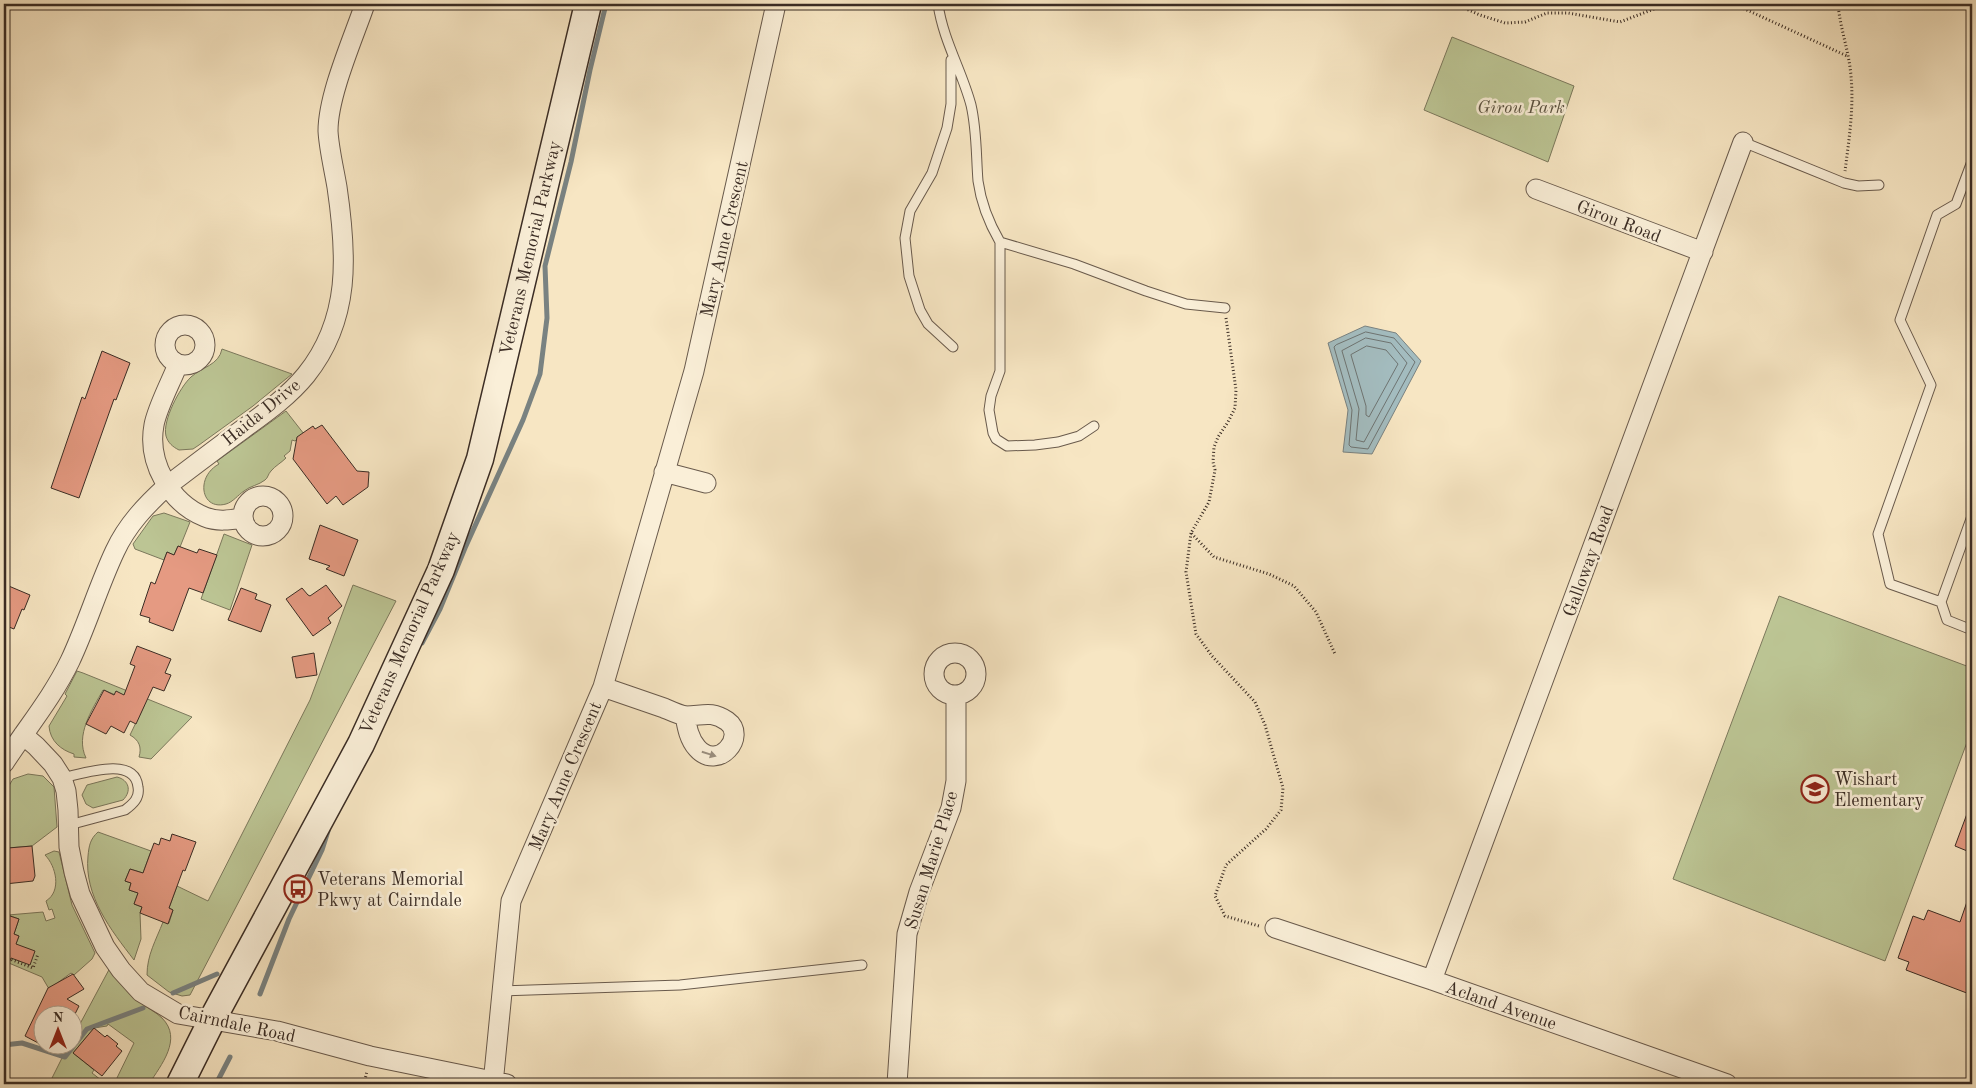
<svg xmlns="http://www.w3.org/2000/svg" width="1976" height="1088" viewBox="0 0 1976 1088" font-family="'Old Standard TT',serif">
	<rect width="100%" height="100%" fill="#f7e6c3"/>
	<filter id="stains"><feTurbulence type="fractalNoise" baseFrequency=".004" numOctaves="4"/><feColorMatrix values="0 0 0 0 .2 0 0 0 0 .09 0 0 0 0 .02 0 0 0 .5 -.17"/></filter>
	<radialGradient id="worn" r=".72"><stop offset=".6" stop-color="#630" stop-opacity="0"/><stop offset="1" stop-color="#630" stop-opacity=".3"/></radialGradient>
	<path fill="#bcc594" stroke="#7b785c" d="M1452 37 1574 86 1548 162 1424 110Z
		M222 349 292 374 253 406 199 445 193 449 179 450C173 447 168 443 166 436 162 421 180 387 191 377 202 367 219 365 222 349Z
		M286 411 304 434 295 441 292 440 290 451 284 456 286 458C281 463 275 466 271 471 268 474 268 478 265 480 259 485 250 486 244 491 238 495 233 502 226 504 201 511 195 477 219 464L217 461Z
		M164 513 190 522 180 547 178 546 174 555 167 552 164 560 135 549 133 544 153 516Z
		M224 534 252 545 230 610 201 599Z
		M353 585 396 601 190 995 182 996 169 992 147 975C147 955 156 940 163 922L169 923 173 910 169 908 177 886 208 901 310 700Z
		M1779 596 1972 668V729L1885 961 1673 879Z
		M77 671 83 673 192 717 151 759 139 757C142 747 139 740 130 735L144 706 103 690C92 710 75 735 86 758L74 757V754C61 750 50 741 49 726L67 696 65 694Z
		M28 774 43 776 54 787 57 827 32 846 8 848V851H4V794L13 779Z
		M117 777C129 780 132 791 123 800L93 808 86 804 82 795 87 785Z
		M98 832 151 851 143 873 130 869 125 881 131 883 129 890 138 893 134 904 142 907 140 913 141 939 134 960C111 930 84 896 88 856 89 846 90 839 98 832Z
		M54 851 59 852 72 905 95 953 92 959 74 975 71 973 49 989 42 977 4 961 9 947 14 949 19 936 14 934 19 919 8 915 43 912 46 921 55 918 52 909 49 910 46 901C62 891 56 866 45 855Z
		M112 964C121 977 130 991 140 1002 147 1008 156 1012 162 1018 183 1039 161 1065 149 1084H114L134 1043 108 1024 107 1026 94 1028 73 1053 94 1070 92 1073 101 1080 100 1082 102 1084H49L68 1046H72L73 1037Z"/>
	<path fill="#a3bcbf" stroke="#798281" d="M1365 326 1396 333 1421 361 1372 454 1343 452 1348 410 1328 343Z"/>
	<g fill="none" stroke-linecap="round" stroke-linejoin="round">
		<path stroke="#6e7472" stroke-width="1" d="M1366 332 1394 338 1415 362 1368 449 1351 447 1349 445 1352 410 1334 347 1336 345Z
			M1366 338 1391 343 1407 363 1364 442 1356 440 1359 409 1342 351Z
			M1367 346 1386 350 1398 364 1369 417 1366 415V406L1351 355Z"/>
		<path stroke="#798281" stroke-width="5" d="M422 643 440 609 465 548 523 420 540 374 547 318 545 266 571 162 590 70 606 4
			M173 993 217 974
			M260 994 289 919 322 850 328 831
			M4 1045 22 1043 65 1057 87 1029 143 1008
			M216 1084 230 1057"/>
	</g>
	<path fill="#e59a82" stroke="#3a2c24" d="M102 351 130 363 116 400 114 399 79 498 51 488 82 397 85 399Z
		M322 425 357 471 369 472 368 487 343 505 336 496 327 504 293 459 297 437 313 426 315 429Z
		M320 525 358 540 344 576 326 569 330 566 309 559Z
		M178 546 197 553 199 549 217 555 203 593 189 588 173 631 149 622 150 618 140 615 151 582 155 584 167 552 174 555Z
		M4 584 30 595 24 610 22 609 14 629 4 625Z
		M326 585 342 606 328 618 331 623 313 636 286 599 302 588 308 595 310 596Z
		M241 588 257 594 255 599 271 605 261 632 228 620Z
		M137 646 171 659 165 673 171 675 164 691 153 687 136 724 130 721 124 733 111 726 106 734 86 724 104 690 114 695 116 691 124 695 135 666 130 664Z
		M314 653 317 675 296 678 292 657Z
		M1971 803H1972V853L1955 846Z
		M172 834 196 842 185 871 183 870 169 908 173 910 168 924 140 913 142 907 134 904 138 893 129 890 131 883 125 881 130 869 143 873 154 843 159 845 161 838 170 841Z
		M32 846 35 876 33 881 5 884 4 851H8V848Z
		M1970 893H1972V995L1906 970 1909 962 1898 958 1913 916 1924 920 1928 910 1960 922Z
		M4 914 19 919 14 934 19 936 16 944 35 951 30 965 11 958 5 973H4Z
		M73 974 84 989 67 999 79 1006 74 1016H42V1045L25 1036 48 988Z
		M94 1028 105 1037 107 1035 118 1044 116 1046 122 1051 102 1076 73 1053Z"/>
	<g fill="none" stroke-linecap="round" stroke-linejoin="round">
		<g stroke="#695a4c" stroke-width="11">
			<path id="lane" d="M938 4C943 40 962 71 971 105 977 131 976 156 978 181 981 203 989 223 1000 242V371L991 396 989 410 993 433 996 439 1007 446 1035 445 1058 442 1079 436 1094 426
				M951 60V104L947 128 932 173 910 211 905 238 909 276 920 310 928 324 953 347
				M1743 142 1844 183 1858 186 1879 185
				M1000 242 1074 264 1146 291 1186 304 1225 308
				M1972 516 1941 602 1947 620 1972 630
				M1941 602 1890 584 1878 534 1931 385 1900 320 1937 215 1956 204 1971 164 1972 165
				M62 778C82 774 135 755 138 787 140 798 133 804 125 810L69 825
				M502 991 680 985 862 965"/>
		</g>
		<g stroke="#695a4c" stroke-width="21">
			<path id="street" d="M1536 189 1703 252
				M165 345a20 20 0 1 1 40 0a20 20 0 1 1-40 0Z
				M178 364C171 382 157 408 154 425 147 462 170 503 205 517 217 522 230 520 243 518
				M664 472 706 483
				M243 516a20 20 0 1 1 40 0a20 20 0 1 1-40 0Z
				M934 674a21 21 0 1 1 42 0a21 21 0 1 1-42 0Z
				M603 687C623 694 644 701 664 708 671 711 679 715 686 716 702 716 711 710 727 721 748 736 718 772 697 748 689 739 687 727 685 716
				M23 735 36 746 53 764 62 778 66 791 68 810 69 847 74 872 80 894 105 947 121 970 141 992 178 1014 277 1031 370 1056 507 1084
				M4 763C26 729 52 698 70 661 87 625 98 587 115 551 127 525 146 505 167 486 192 467 217 448 243 429 265 413 288 397 306 375 351 319 347 255 337 187 334 169 329 149 328 131 328 95 353 39 365 4
				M1275 928 1432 980 1727 1084
				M1432 980 1743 142
				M493 1084 511 901 603 687 694 371 776 4
				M897 1084 907 934 919 892 951 808 956 781V695"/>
		</g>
		<g stroke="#3a2c24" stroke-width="29">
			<path id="secondary" d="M180 1084 212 1020 361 744 441 570 480 459 588 4"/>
		</g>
		<path stroke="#3a2c24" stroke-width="3" stroke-dasharray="1 2.5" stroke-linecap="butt" d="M1455 4 1480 15 1505 23 1525 22 1547 13H1568L1620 22 1667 4
			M1734 4 1847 56
			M1838 4C1840 28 1849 51 1851 76 1854 107 1849 140 1845 171
			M1226 318 1236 390 1235 408 1228 422 1218 437 1214 447 1213 462 1215 470 1209 502 1191 533 1214 557 1269 574 1294 586 1316 612 1335 654
			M1191 533 1186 572 1196 634 1212 656 1255 702 1265 725 1283 788 1281 810 1266 829 1226 865 1215 896 1225 916 1259 926
			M5 957 33 968 38 954
			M364 1084 367 1071"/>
		<use href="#lane" stroke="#faefd8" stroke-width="9"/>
		<use href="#street" stroke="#faefd8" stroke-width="19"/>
		<use href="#secondary" stroke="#faefd8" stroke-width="26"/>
	</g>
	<defs><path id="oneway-solid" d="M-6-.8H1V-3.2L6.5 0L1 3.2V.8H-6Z" transform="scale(1.25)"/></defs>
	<use fill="#9a8e7e" href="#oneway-solid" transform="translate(709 754) rotate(17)"/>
	<defs>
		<g id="school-ring" transform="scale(1.4375)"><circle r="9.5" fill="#faefd8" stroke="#8f2418" stroke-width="1.5"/><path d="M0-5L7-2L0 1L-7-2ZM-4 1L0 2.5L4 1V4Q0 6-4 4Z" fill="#8f2418"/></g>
		<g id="bus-ring" transform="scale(1.4375)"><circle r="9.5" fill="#faefd8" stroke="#8f2418" stroke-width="1.5"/><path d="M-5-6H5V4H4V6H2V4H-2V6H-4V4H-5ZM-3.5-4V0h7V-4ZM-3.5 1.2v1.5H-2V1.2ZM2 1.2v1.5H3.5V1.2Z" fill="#8f2418"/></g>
	</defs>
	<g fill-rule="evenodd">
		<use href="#school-ring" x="1815" y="789"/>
		<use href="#bus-ring" x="298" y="889"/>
	</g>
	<g text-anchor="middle" stroke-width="5" stroke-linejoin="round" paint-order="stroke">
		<g font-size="18" font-style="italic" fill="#5a5240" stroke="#faefd8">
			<text x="1521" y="113">Girou Park</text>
		</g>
		<g font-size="18" fill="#3a2c24" stroke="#faefd8">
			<text transform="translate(1619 221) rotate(21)" y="6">Girou Road</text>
			<text transform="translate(724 239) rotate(-77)" y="6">Mary Anne Crescent</text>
			<text transform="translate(530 248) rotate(-77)" y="6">Veterans Memorial Parkway</text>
			<text transform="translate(261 412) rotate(-39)" y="6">Haida Drive</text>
			<text transform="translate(1588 561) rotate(-70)" y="6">Galloway Road</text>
			<text transform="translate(409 633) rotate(-66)" y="6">Veterans Memorial Parkway</text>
			<text transform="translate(565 776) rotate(-67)" y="6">Mary Anne Crescent</text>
			<text transform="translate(931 860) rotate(-73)" y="6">Susan Marie Place</text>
			<text transform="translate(1501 1005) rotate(19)" y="6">Acland Avenue</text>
			<text transform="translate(237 1024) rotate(12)" y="6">Cairndale Road</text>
		</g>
		<g font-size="18" fill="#3a2c24" stroke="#faefd8" text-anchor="start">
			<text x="1834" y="785">Wishart<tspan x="1834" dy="21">Elementary</tspan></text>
			<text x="317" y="885">Veterans Memorial<tspan x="317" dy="21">Pkwy at Cairndale</tspan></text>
		</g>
	</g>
	<rect width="1976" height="1088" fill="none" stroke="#f7e6c3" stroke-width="20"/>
	<rect x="5" y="5" width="1966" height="1078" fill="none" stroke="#3a2c24" stroke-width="2.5"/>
	<rect x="10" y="10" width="1956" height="1068" fill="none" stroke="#3a2c24"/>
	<g transform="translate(58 1030)"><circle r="24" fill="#faefd8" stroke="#ada190"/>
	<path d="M0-4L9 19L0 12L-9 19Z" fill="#8f2418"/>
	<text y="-8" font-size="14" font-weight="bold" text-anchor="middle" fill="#3a2c24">N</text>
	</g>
	<rect width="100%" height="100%" filter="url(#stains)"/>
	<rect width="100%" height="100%" fill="url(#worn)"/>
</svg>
